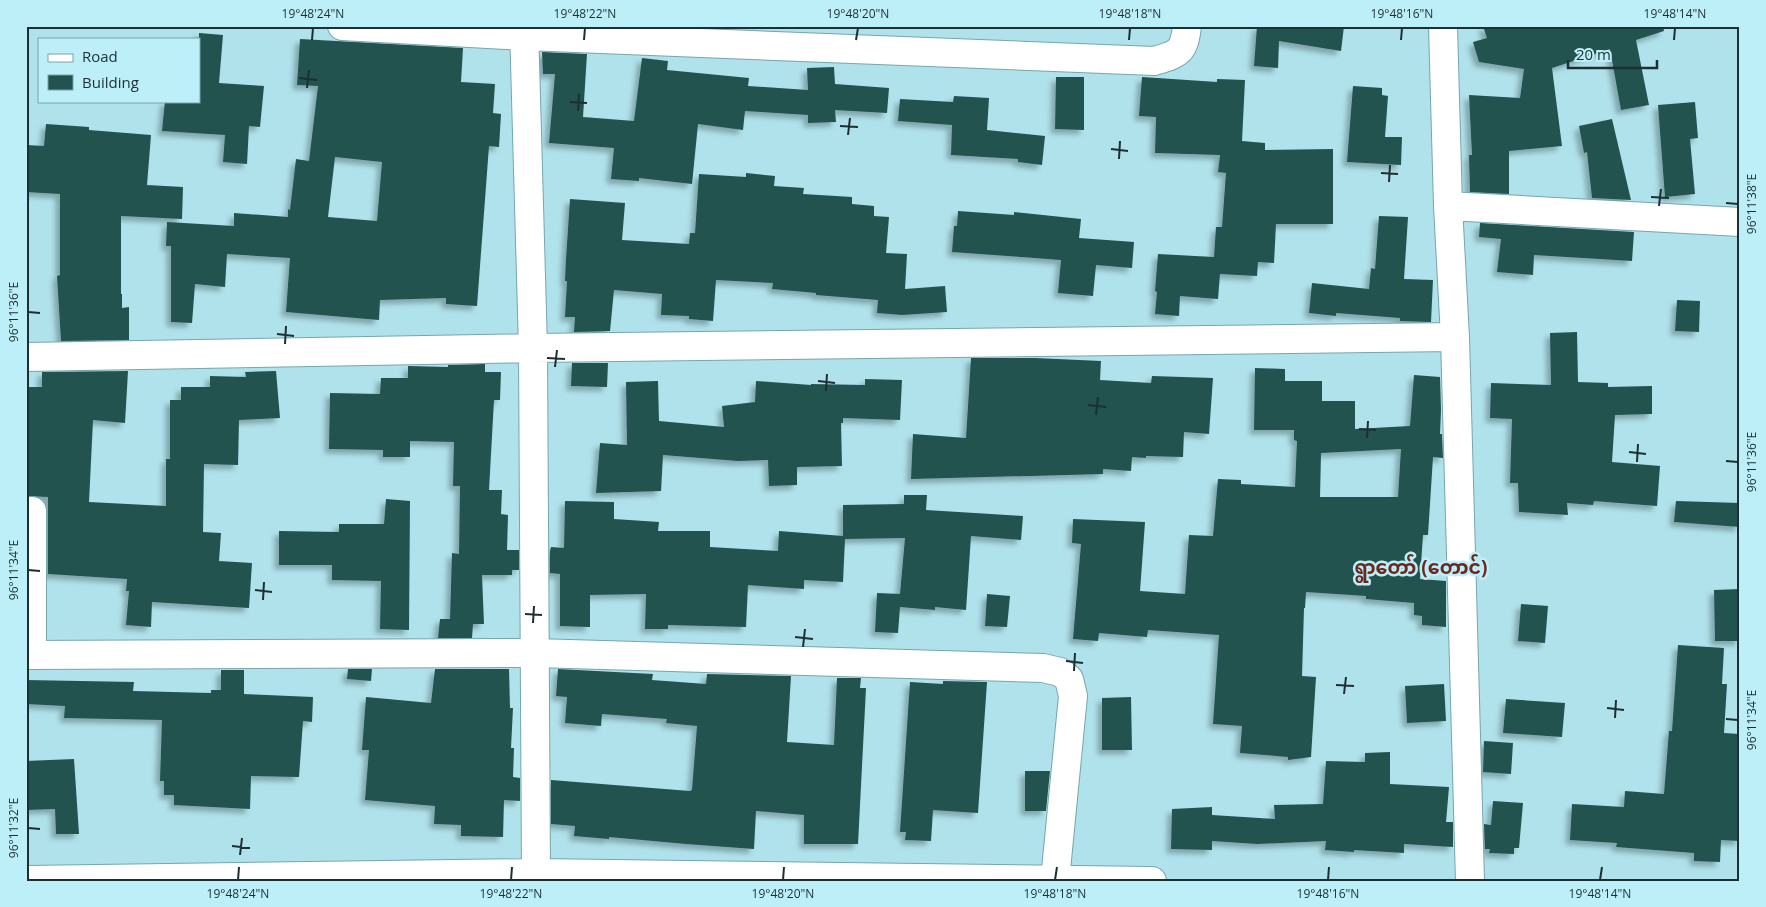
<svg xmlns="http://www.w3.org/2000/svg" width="1766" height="907" viewBox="0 0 1766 907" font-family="'Open Sans','Noto Sans Myanmar',sans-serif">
	<defs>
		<filter id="shadow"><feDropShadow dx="-4.5" dy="4.5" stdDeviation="2.5" flood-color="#0004"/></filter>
	</defs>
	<rect width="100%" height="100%" fill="#b0e2eb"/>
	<path fill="#235350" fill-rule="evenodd" filter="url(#shadow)" d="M1257 26H1344L1341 51 1279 41 1278 68 1254 66Z
		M1483 26H1663L1664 31 1636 40 1649 105 1621 110 1610 49 1552 68 1562 146 1509 151V194L1470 192 1469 155H1472L1469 95 1520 98 1524 69 1479 62 1473 42 1487 38Z
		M199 33 223 35 219 83 264 86 260 127 249 126 247 164 223 162 225 135 162 131 165 101H199Z
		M300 39 463 48 461 82 495 84 493 113 501 114 499 147 489 146 477 306 446 304V298L380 300 379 320 286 312 290 258 227 254 225 287 195 284 192 323 171 322V246H166L167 222 234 226V213L288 217V209L290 210 296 159 309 161 318 86 297 85ZM335 157 382 162 377 221 328 217Z
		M542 52 587 54 583 117 634 121 642 58 668 61 667 70 749 78 748 86 808 90 807 68 834 67 835 84 889 88 887 113 835 110 836 122 808 123V115L745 111 743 130 698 124 692 184 639 178V181L611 179 614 148 549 143 555 74H543Z
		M1056 77H1084V130L1055 129Z
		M1142 77 1217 82V79L1245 80 1242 141 1265 143V150L1333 149V224H1276L1274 263 1258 262 1257 276 1220 274 1218 299 1180 296 1179 316 1155 314 1157 292 1155 291 1158 254 1214 257 1216 227H1222L1226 173 1218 172 1220 155 1155 153 1156 117 1139 116Z
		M1353 86 1382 88V95L1388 96 1385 137H1402L1401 165 1347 162Z
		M954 96 989 98 987 130 1045 136 1042 165 1018 162V159L951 155 952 125 898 121 900 99 953 102Z
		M1695 102 1698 138 1690 139 1695 194 1665 197 1658 105Z
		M1612 119 1631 200 1592 198 1587 152 1584 153 1579 126Z
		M46 124 89 127V130L151 135 147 185 183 187 182 219 121 216V294H122V308L129 307V340L61 341 57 276 60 275V194L26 192V145L44 146Z
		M746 173 775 176 774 186 804 188 803 194 852 197V204L874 206V216L889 217 886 253 907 254 905 289 945 286 947 312 902 315 877 313 878 300 816 295V293L772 289 773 283 716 280 713 321 689 319V316L661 315 662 294 614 290 610 331 574 332 575 317H565L567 281H565L566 259 570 199 625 203 622 240 689 244 690 233H695L699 174 746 177Z
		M958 211 1014 215V212L1081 219 1079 238 1134 242 1132 268 1096 265 1093 296 1058 293 1061 260 952 252 954 226H957Z
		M1379 216 1408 217 1404 279 1433 280 1431 322 1400 321V318L1336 313V316L1309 313 1312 283 1369 289 1371 268 1375 269Z
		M1480 223 1634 232 1632 261 1534 255 1533 275 1497 272 1501 239 1479 237Z
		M1677 300 1700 301 1699 332 1675 331Z
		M1577 332 1578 382 1608 383V387L1652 386V414L1615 415 1612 462 1660 466 1657 506 1594 501 1593 505 1567 503 1568 515 1519 512 1518 483H1510L1512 419 1490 418 1491 383 1551 385 1550 333Z
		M971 358H1035L1101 361 1100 380 1151 383 1152 376 1213 378 1209 434 1184 432 1183 457 1146 456V458L1132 457 1131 471 1103 469V474L911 479 913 434 966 438Z
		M572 363H608L607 387 571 386Z
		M485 364V372H501L500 400H494L489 490H502L501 514 508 515 507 550H519V570H512V575H482L484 624H473L472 638H438L440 619H450L452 553 459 554 460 486H453L454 442 410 441V457H383V450L329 449 330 393 380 394 381 378H408V366L448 367V365Z
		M1255 368 1285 369V381H1322V401H1355V429L1410 426 1414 375 1440 377 1441 410 1440 434H1442L1443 458 1433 457 1428 535H1423L1420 579 1446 581V627L1422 625V616L1414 615V603L1366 599V596L1306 592 1305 608H1304L1302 676 1316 677 1311 757 1288 760V757L1240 753 1242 726 1213 724 1219 635 1148 630 1147 637 1099 633 1098 641 1073 639 1081 544 1072 543 1073 519 1145 522 1140 591 1185 594 1189 535 1213 536 1218 479 1241 480V484L1295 487 1297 441 1294 440V430H1254ZM1401 449 1398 497H1320L1321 453Z
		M128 371 125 423 93 420 89 502 166 506V459H170V400H181V387H210V376L246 377 245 372 276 371 280 418 239 420 238 465 204 464 203 532 221 533 219 561 252 563 249 608 152 602 151 627 126 625 129 591H126L127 579 48 574V497L26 496V387H42V372Z
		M865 379 902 380 900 420 843 418V423H841L842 466 797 467V485L769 486 768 460 738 461 663 455 661 491 596 493 600 443 627 445 626 382 658 381 659 421 724 427 722 406 755 402 756 381 811 385V384L865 385Z
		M904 495H927L926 510 1023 516 1021 540 971 536 966 610 935 607V610L900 607 898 633 875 632 877 593 900 594 905 538 845 539 843 582 804 580V589L748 585 746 627 668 625V629H645L646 594 590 595V627L560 626V574L550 573V551L551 547 564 548 565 501 614 502V519L659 522 658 531H710V547L778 551 779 531 843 536V505L904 504Z
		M386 499 410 501 409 630 380 629 381 581 332 580V565H279V531L339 532V524H384Z
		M1676 501 1740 503V527L1674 522Z
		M1740 589V641H1715L1714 590Z
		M987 594 1010 596 1007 627 985 626Z
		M1521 604 1548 606 1545 643 1518 641Z
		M1678 645 1724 648 1722 684H1727L1724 733 1740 734V841L1721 840 1720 862 1694 861V853L1616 847 1617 843 1570 840 1572 804 1624 807 1625 791 1664 794 1669 731H1672Z
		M348 669H372L371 681 347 679Z
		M435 669H509L510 708H513L511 748H514L513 777 520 778V801L504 800 503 837 461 836V825L434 824 435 806 365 800 369 750H362L366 697 431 703Z
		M558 669 653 674 652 680 706 684 707 674 791 676 787 742 834 745 837 678H861L860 688H866L858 844H804V815L756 811 754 849 686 844 609 837V839L574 836 575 826 551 824V780L690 791 692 790 697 726 666 723 667 719 602 714 601 726 565 723 567 697 556 696Z
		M221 670H244V694L313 697 312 722 303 721 299 777 251 776 250 809 174 805V795H164V781H160L162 720 64 718 65 706 26 704V680L134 682 133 691 211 693V690H221Z
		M943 681 987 682 978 813 933 810 931 841 905 840 906 832H900L910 682 943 684Z
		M1444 684 1446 721 1407 723 1405 686Z
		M1131 697 1132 750H1102V698Z
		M1506 699 1565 703 1562 737 1503 733Z
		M1484 741 1513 743 1511 774 1483 772Z
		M1390 752V784L1449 787 1446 822H1453V847L1404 844V853L1354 850V852L1325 850 1326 841 1257 844 1212 841V850L1171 849 1172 809 1212 807V815L1275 819 1274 805 1323 804 1326 761 1365 762V753Z
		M74 759 79 834H56L55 809 26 810V761Z
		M1025 771H1050L1046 811H1025Z
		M1493 801 1523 803 1519 848H1514V854L1489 853 1490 849H1485L1484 824 1491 825Z"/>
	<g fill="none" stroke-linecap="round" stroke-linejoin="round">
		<g stroke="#76a6ae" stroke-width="30">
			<path id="minor" d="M342 26 525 36 1154 61C1178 54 1184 53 1187 26
				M524 26 533 348 536 873
				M1443 26 1448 206 1455 337 1470 881
				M1448 206 1740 222
				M26 357 533 348 1455 337
				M32 511V655
				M26 655 535 653 1043 668 1060 672 1069 679 1073 696 1055 880
				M26 880 536 873 1152 881"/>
		</g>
		<use href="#minor" stroke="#fff" stroke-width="28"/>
	</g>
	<path fill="none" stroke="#1c2f33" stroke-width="2" d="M312 40 313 28M584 40 585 28M856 40 858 28M1129 40 1130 28M1401 40 1402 28M1674 40 1675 28M299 78 317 80M307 88 309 70M570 102 587 103M578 111 579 94M840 126 858 127M848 135 850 118M1111 149 1128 151M1119 159 1120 141M1381 173 1398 174M1389 182 1390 165M1651 197 1669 198M1726 203 1738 204M1659 206 1661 189M28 312 40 313M277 334 294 336M285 344 286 326M547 358 565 359M555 367 557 350M818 381 835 383M826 391 827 374M1088 405 1106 407M1096 415 1098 397M1359 429 1376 430M1367 438 1368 421M1629 452 1646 454M1726 461 1738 462M1637 462 1638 444M28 570 40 571M255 590 272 592M263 600 264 582M525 614 542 615M533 623 534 606M795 637 813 639M803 647 805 629M1066 661 1083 663M1074 671 1075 653M1336 685 1354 686M1344 694 1346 677M1607 708 1624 710M1615 718 1616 700M1726 719 1738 720M28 828 40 829M232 846 250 848M240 855 242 838M238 880 239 867M511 880 512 867M783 880 784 867M1055 880 1057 867M1328 880 1329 867M1600 880 1602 867"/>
	<g text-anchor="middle" stroke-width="5" stroke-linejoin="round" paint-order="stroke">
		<g font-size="19" font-weight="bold" fill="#6c271e" stroke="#bdeff9">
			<text x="1421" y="574">ရွာတော် (တောင်)</text>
		</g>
	</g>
	<rect width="1766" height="907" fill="none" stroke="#bdeff9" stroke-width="55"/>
	<rect x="38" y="38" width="162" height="65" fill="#bdeff9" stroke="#7da2aa"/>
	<rect x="48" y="54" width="25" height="8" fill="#ffffff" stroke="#7da2aa"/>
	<text x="82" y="62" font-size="15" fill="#1c2f33">Road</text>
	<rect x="48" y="75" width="25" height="15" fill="#235350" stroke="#7da2aa"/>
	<text x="82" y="88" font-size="15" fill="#1c2f33">Building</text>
	<path d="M1568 60v8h89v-8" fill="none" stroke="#1c2f33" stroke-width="2.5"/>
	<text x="1576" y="60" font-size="15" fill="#1c2f33" stroke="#bdeff9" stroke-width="4" paint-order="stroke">20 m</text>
	<rect x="28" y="28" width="1710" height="852" fill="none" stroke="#1c2f33" stroke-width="2"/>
	<g font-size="12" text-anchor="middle" fill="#1c2f33">
		<text x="313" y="18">19°48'24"N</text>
		<text x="585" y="18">19°48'22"N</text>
		<text x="858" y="18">19°48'20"N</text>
		<text x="1130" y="18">19°48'18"N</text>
		<text x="1402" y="18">19°48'16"N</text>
		<text x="1675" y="18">19°48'14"N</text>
		<text transform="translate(1752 204) rotate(-90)" y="4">96°11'38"E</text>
		<text transform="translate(14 312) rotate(-90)" y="4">96°11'36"E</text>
		<text transform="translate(1752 462) rotate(-90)" y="4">96°11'36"E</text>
		<text transform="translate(14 570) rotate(-90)" y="4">96°11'34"E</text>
		<text transform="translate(1752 720) rotate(-90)" y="4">96°11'34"E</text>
		<text transform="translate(14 828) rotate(-90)" y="4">96°11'32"E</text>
		<text x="238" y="898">19°48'24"N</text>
		<text x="511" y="898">19°48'22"N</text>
		<text x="783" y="898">19°48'20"N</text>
		<text x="1055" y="898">19°48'18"N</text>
		<text x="1328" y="898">19°48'16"N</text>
		<text x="1600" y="898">19°48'14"N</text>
	</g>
</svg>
